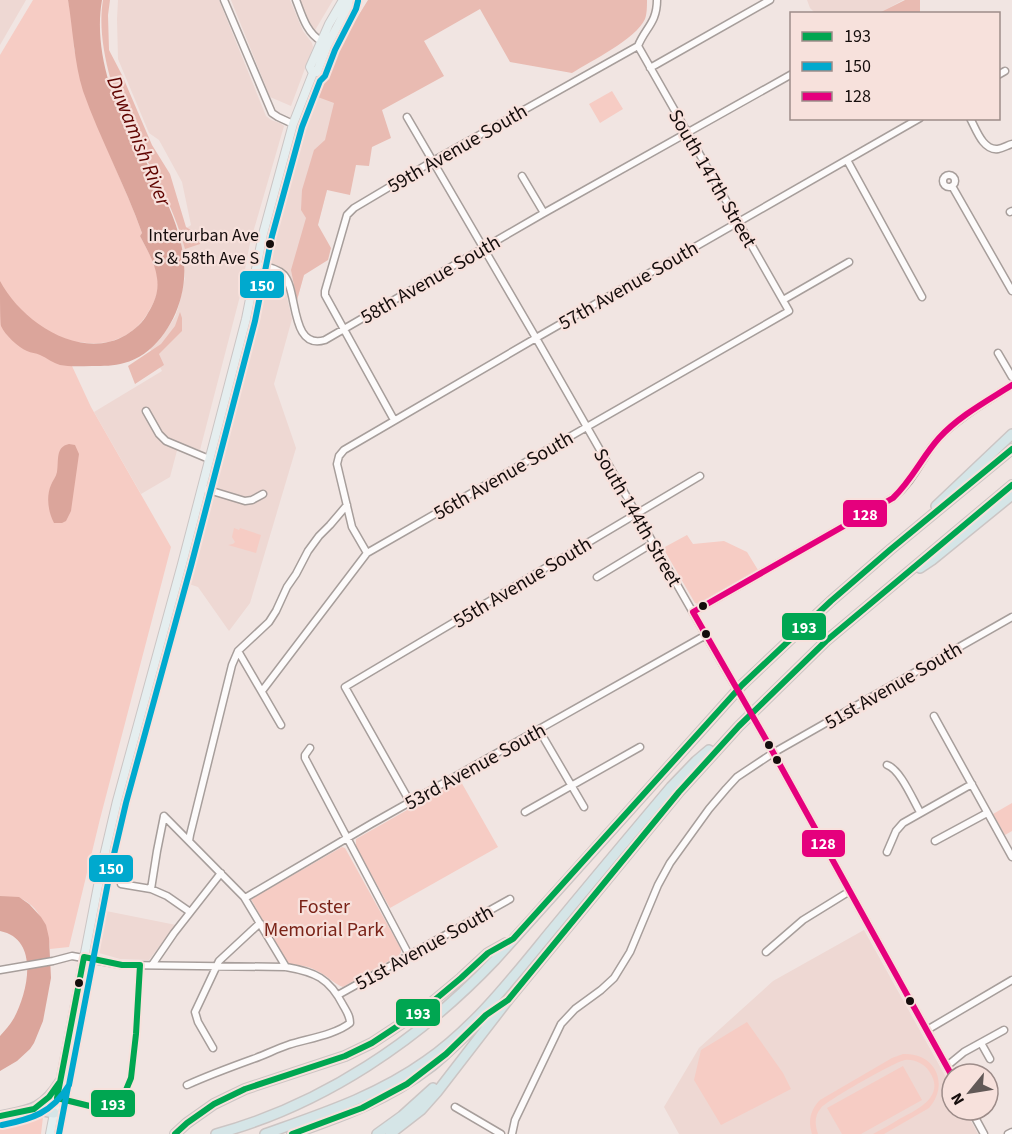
<svg xmlns="http://www.w3.org/2000/svg" width="1012" height="1134" viewBox="0 0 1012 1134" font-family="'Source Sans 3',sans-serif">
	<rect width="100%" height="100%" fill="#f1e5e2"/>
	<path fill="#eed8d3" d="M0 0H26L0 45Z
		M118 0H219L266 116 271 120 280 123 284 126 250 243 240 296 200 450 179 443 170 477 141 494 94 412 162 371 150 349 161 338 175 317 179 305 185 278 179 233 191 225 182 182 159 140 149 133 118 59 117 19Z
		M231 0H290L303 31 312 43 313 47 291 106 270 97Z
		M299 0H333L314 32 308 22Z
		M807 0H903L878 14 815 13 810 8Z
		M327 66 359 82 343 132 297 300 289 275 269 261 268 256 306 112Z
		M268 275 279 277 283 280 292 319 274 384 296 448 250 603 229 631 198 587 186 583 264 278Z
		M101 910 176 925 149 960 120 959 99 953 96 947Z
		M864 930 952 1088V1110H965L978 1134H679L664 1107 699 1048 773 981Z"/>
	<path fill="#f6ccc4" d="M33 0H68L73 26 74 49 101 134 133 209 142 233 140 236C148 251 157 266 158 283 158 293 155 301 150 309 137 335 109 348 80 342L72 366 91 407 171 547 100 819 69 947 50 949C49 931 39 904 19 898 14 896 6 898 0 896V55Z
		M612 91 623 109 600 123 589 104Z
		M234 528 239 530 240 528 261 535 256 553 228 545 233 544 235 542 232 537Z
		M687 535 693 544 724 541 747 552 758 570 698 604 695 603 663 548Z
		M460 780 498 847 390 908 356 847V839Z
		M1012 803V831L1005 835 993 814Z
		M342 847 345 848 401 949V952L399 955 343 987C334 984 329 977 321 973 310 966 300 965 287 964L251 899Z
		M747 1022 783 1073 791 1089 721 1125 694 1080 701 1050Z
		M903 1054C935 1052 950 1084 929 1108L884 1134H873C882 1129 892 1124 901 1118 919 1109 946 1095 929 1071 923 1063 914 1059 905 1060 896 1061 826 1101 821 1108 814 1116 815 1125 818 1134H812C808 1121 810 1110 820 1100L892 1058Z
		M903 1066 922 1100 861 1134H842L827 1108Z
		M28 1113H36L43 1117 41 1134H0V1120Z"/>
	<path fill="#e9bbb2" d="M103 0H110L108 15 109 50 122 75 152 145 170 174 186 227 197 234 200 244 185 249C179 227 170 205 160 185 152 167 140 150 131 133 113 96 96 41 103 0Z
		M368 0H647C647 6 647 14 645 19 636 39 591 61 572 73L510 62 480 9 424 41 444 76 382 110 391 138 372 147 369 166 356 165 350 195 327 190 318 225 331 248 328 260 304 275 297 300 291 270 306 218 301 210 302 190 314 150 325 140 334 103 315 96 327 66Z
		M905 0H920V13H879Z
		M180 312 182 318V331L159 354 164 365 135 384 128 366 161 344 175 326Z"/>
	<path fill="#dba59b" d="M68 0H102C94 45 110 97 132 136 157 183 196 241 181 297 174 325 153 356 124 363 114 366 103 366 92 366 82 366 70 367 60 365 53 363 47 358 40 355 36 353 31 353 27 351 18 347 5 335 1 326 0 319 0 290 0 281 21 321 80 362 126 335 135 329 143 323 148 313 155 302 159 291 157 278 155 262 147 250 140 236L142 233C125 185 100 139 83 91 74 62 73 30 68 0Z
		M69 444 75 445 79 454 71 511 66 521 62 523H54C48 512 46 496 51 485 53 480 56 477 57 472 59 461 55 447 69 444Z
		M0 896 19 897 29 904 41 917 46 925 49 938 51 978 43 1021 34 1043 30 1049 17 1061 0 1071V1036C5 1030 10 1025 14 1018 28 992 40 939 0 931Z"/>
	<g fill="none" stroke-linecap="round" stroke-linejoin="round">
		<g stroke="#a79e9b" stroke-width="9">
			<path id="minor" d="M224 0 272 113 278 117 293 124
				M296 0C302 15 306 32 321 41
				M638 46C645 28 657 23 657 0
				M650 68 770 0
				M998 75 1005 71
				M407 117 536 338 723 665
				M970 118C976 129 983 151 998 149 1003 148 1008 145 1012 144
				M847 160 922 297
				M943 181a6 6 0 1 1 12 0a6 6 0 1 1-12 0Z
				M522 176 544 213
				M952 186 1012 291
				M1010 212 1012 211
				M257 265C266 266 277 268 284 275 298 290 290 351 325 340L544 213 792 74
				M783 300 849 262
				M998 353 1012 377
				M146 411 159 434 166 441 209 459
				M394 420 325 295V291L347 215 354 208 433 161 638 46
				M202 488 245 501 252 500 263 494
				M367 553 352 527 337 464 339 456 344 450 536 338 920 118
				M597 577 653 543
				M693 612 893 498C913 481 919 464 933 445 949 423 989 400 1012 385
				M238 651 281 725
				M262 691 367 553 789 311 638 46
				M934 716 1012 857
				M539 730 584 807
				M764 736 952 1076
				M310 748 305 755V758L409 955
				M887 765C900 769 913 800 920 812
				M410 802 345 687 700 476
				M525 812 640 747
				M164 816 244 897 286 967
				M189 841 190 835 232 665 238 651 269 622 276 611 287 587 296 574 308 551 319 536 330 525 347 505
				M935 841 987 813
				M887 852 896 831 903 823 972 784
				M121 884 151 889 167 896 190 912
				M151 889 157 851 164 816
				M245 898 371 824 706 635
				M766 952 803 920 850 891
				M152 965 174 933 221 873
				M0 970 53 961 72 956 122 965 286 967C315 972 329 978 343 1005 347 1012 350 1016 350 1023 335 1035 306 1039 288 1045 276 1049 265 1055 253 1059 231 1067 209 1075 187 1085
				M338 995 510 899
				M927 1030 1012 980
				M981 1043 990 1059
				M213 1048 198 1022 195 1012 219 961 260 923
				M947 1066 964 1052 1004 1030
				M455 1107 501 1134
				M971 1110 984 1134
				M512 1134 515 1120 561 1024 575 1009 601 990 614 978 630 952 658 885 670 863 709 809 726 789 737 777 773 753 1012 617
				M1008 1134 1012 1132"/>
		</g>
		<g stroke="#cbc5c4" stroke-width="10">
			<path id="major" d="M313 73 317 72 327 46 348 6 349 0
				M50 1134 102 865 117 801 182 564 246 319 263 234 293 124 313 73 310 67 329 24 343 0"/>
		</g>
		<g stroke="#cbc5c4" stroke-width="12">
			<path id="highway" d="M936 506 1012 434
				M920 568 932 560 1012 495
				M34 1109 54 1113
				M0 1116C30 1110 42 1110 60 1082
				M175 1134 187 1123 214 1104 245 1089 345 1056 372 1043 425 1008 461 978 488 953 506 943
				M216 1134C323 1105 419 1040 495 960L742 685 831 601 891 549 1012 449
				M265 1134C321 1114 377 1096 426 1061 479 1024 519 969 560 920 597 875 634 831 671 787L696 761 709 750
				M292 1134C343 1116 388 1100 432 1066 456 1047 476 1022 501 1005
				M377 1134 402 1116 433 1088
				M390 1134 421 1110 437 1092 508 1000 679 792 739 726 826 641 1012 485"/>
		</g>
		<use href="#minor" stroke="#fdfbfb" stroke-width="6"/>
		<use href="#major" stroke="#e5eeef" stroke-width="8"/>
		<use href="#highway" stroke="#d5e5e7" stroke-width="9"/>
		<g stroke="#a79e9b" stroke-width="9" stroke-linecap="butt">
			<path id="minor-bridge" d="M723 665 764 736"/>
		</g>
		<use href="#minor-bridge" stroke="#fdfbfb" stroke-width="6"/>
		<g stroke="#f7e1dc" stroke-width="10">
			<path id="bus-1" d="M84 957 122 965H140L136 1034 131 1078 126 1090 115 1103 102 1109 57 1098Z
				M0 1116 34 1109 49 1097 59 1083
				M175 1134 187 1123 214 1104 245 1089 345 1056 372 1043 425 1008 461 978 488 953 513 939 742 685 831 601 891 549 1012 449
				M292 1134 362 1108 407 1084 446 1054 486 1015 508 1000 679 792 739 726 826 641 1012 485"/>
		</g>
		<g stroke="#f7e1dc" stroke-width="10">
			<path id="bus-2" d="M2 1125C32 1119 52 1113 69 1085L111 867 126 803 191 566 255 321 272 236 302 127 320 81 325 76 335 50 356 9 358 1
				M59 1134 68 1087"/>
		</g>
		<g stroke="#f7e1dc" stroke-width="10">
			<path id="bus-3" d="M693 612 764 736 952 1076
				M693 612 893 498C912 480 922 457 939 438 959 416 987 401 1012 385"/>
		</g>
		<use href="#bus-1" stroke="#00a651" stroke-width="6"/>
		<use href="#bus-2" stroke="#00a9ce" stroke-width="6"/>
		<use href="#bus-3" stroke="#e5007d" stroke-width="6"/>
	</g>
	<g fill="#150d0c" stroke="#f7e1dc" stroke-width="2">
		<circle cx="270" cy="244" r="5"/>
		<circle cx="703" cy="606" r="5"/>
		<circle cx="706" cy="634" r="5"/>
		<circle cx="769" cy="745" r="5"/>
		<circle cx="777" cy="760" r="5"/>
		<circle cx="79" cy="983" r="5"/>
		<circle cx="910" cy="1001" r="5"/>
	</g>
	<g text-anchor="middle" stroke-width="4.5" stroke-linejoin="round" paint-order="stroke">
		<g font-size="18" fill="#150d0c" stroke="#f7e1dc" text-anchor="end">
			<text x="259" y="241">Interurban Ave<tspan x="259" dy="23">S &amp; 58th Ave S</tspan></text>
		</g>
		<g font-size="20" fill="#150d0c" stroke="#f7e1dc">
			<text transform="translate(457 148) rotate(-30)" y="7">59th Avenue South</text>
			<text transform="translate(713 178) rotate(60)" y="7">South 147th Street</text>
			<text transform="translate(430 279) rotate(-30)" y="7">58th Avenue South</text>
			<text transform="translate(628 285) rotate(-30)" y="7">57th Avenue South</text>
			<text transform="translate(503 475) rotate(-30)" y="7">56th Avenue South</text>
			<text transform="translate(638 517) rotate(60)" y="7">South 144th Street</text>
			<text transform="translate(522 582) rotate(-31)" y="7">55th Avenue South</text>
			<text transform="translate(893 685) rotate(-30)" y="7">51st Avenue South</text>
			<text transform="translate(475 766) rotate(-29)" y="7">53rd Avenue South</text>
			<text transform="translate(424 947) rotate(-29)" y="7">51st Avenue South</text>
		</g>
		<g font-size="20" fill="#7a2318" stroke="#f7e1dc">
			<text x="324" y="913">Foster<tspan x="324" dy="23">Memorial Park</tspan></text>
		</g>
		<g font-size="21" font-style="italic" fill="#600400" stroke="#f7e1dc">
			<text transform="translate(139 141) rotate(68)" y="7">Duwamish River</text>
		</g>
	</g>
	<g stroke="#f7e1dc" stroke-width="2">
		<rect x="239" y="270" width="46" height="29" rx="6" fill="#00a9ce"/>
		<rect x="842" y="499" width="46" height="29" rx="6" fill="#e5007d"/>
		<rect x="781" y="612" width="46" height="29" rx="6" fill="#00a651"/>
		<rect x="801" y="829" width="45" height="29" rx="6" fill="#e5007d"/>
		<rect x="88" y="854" width="46" height="29" rx="6" fill="#00a9ce"/>
		<rect x="395" y="998" width="46" height="29" rx="6" fill="#00a651"/>
		<rect x="90" y="1089" width="46" height="29" rx="6" fill="#00a651"/>
	</g>
	<g font-size="16" text-anchor="middle" font-weight="bold" fill="#fff">
		<text x="262" y="291">150</text>
		<text x="865" y="520">128</text>
		<text x="804" y="633">193</text>
		<text x="823" y="849">128</text>
		<text x="111" y="874">150</text>
		<text x="418" y="1019">193</text>
		<text x="113" y="1110">193</text>
	</g>
	<rect x="790" y="12" width="210" height="108" fill="#f7e1dc" stroke="#9d8c89" stroke-width="1.5"/>
	<rect x="802" y="32" width="30" height="9" fill="#00a651" stroke="#9d8c89" stroke-width="1.5"/>
	<text x="844" y="42" font-size="18" fill="#150d0c">193</text>
	<rect x="802" y="62" width="30" height="9" fill="#00a9ce" stroke="#9d8c89" stroke-width="1.5"/>
	<text x="844" y="72" font-size="18" fill="#150d0c">150</text>
	<rect x="802" y="92" width="30" height="9" fill="#e5007d" stroke="#9d8c89" stroke-width="1.5"/>
	<text x="844" y="102" font-size="18" fill="#150d0c">128</text>
	<g transform="translate(970 1092) rotate(240)"><circle r="28" fill="#f7e1dc" stroke="#9d8c89" stroke-width="1.5"/>
	<path d="M0-4.5L10 22L0 15L-10 22Z" fill="#625957"/>
	<text y="-9" font-size="16" font-weight="bold" text-anchor="middle" fill="#150d0c">N</text>
	</g>
</svg>
